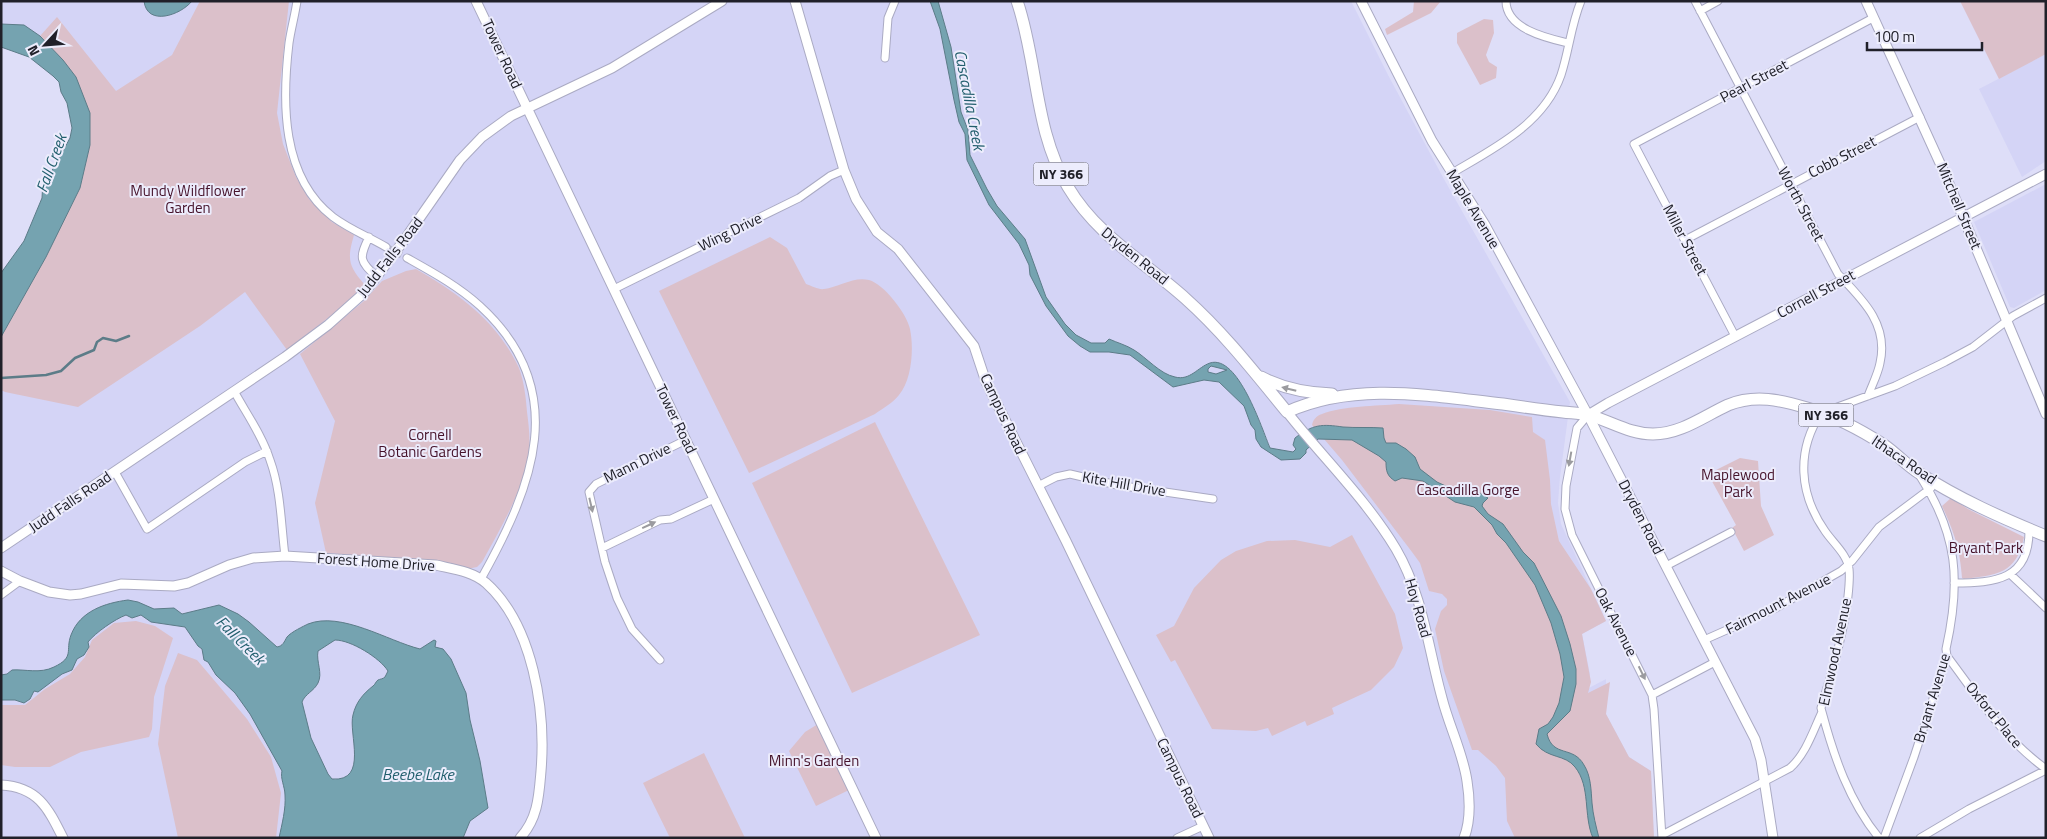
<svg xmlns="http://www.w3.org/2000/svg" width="2047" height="839" viewBox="0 0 2047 839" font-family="'Titillium Web',sans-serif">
	<rect width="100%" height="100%" fill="#dedef8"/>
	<path fill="#d4d4f6" d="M1 1H1351L1388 75 1445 181 1570 402 1560 477 1558 503 1561 524 1606 621 1582 634 1590 674 1587 689 1606 679V714L1629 757 1651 771 1654 838H1V298L81 134 64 77 1 35Z
		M2046 54V161L2022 177 1979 89Z
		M2046 184V290L2014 308 2010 307 1974 222Z"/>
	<path fill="#dbc0ca" d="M200 1H289L277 113 283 144 296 177 309 199 332 222 354 235C347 259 348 266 365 285L333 314 287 350 245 292 200 326 78 407 5 392 1 390V337L46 257 80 188 90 145 76 77 63 60 40 36 57 17 116 91 172 55Z
		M1414 1H1441L1431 13 1387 35 1385 29 1413 12Z
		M1960 1H2046V54L1999 79Z
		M1484 19 1493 20 1494 33 1486 55 1489 62 1497 67 1496 78 1480 85 1457 43V33Z
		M770 237 787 248 806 284C812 286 819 290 824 289 839 287 854 276 869 280 884 284 907 314 910 329 914 348 912 380 899 395 893 403 883 408 875 414L749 473 659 291Z
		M416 269C458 293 498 322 519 368 524 381 526 398 527 412 529 427 531 444 528 458 521 495 500 529 482 562L477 567 467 569 444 562 326 553 315 503 335 421 300 354 364 301 382 281 406 271Z
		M1399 404 1490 410 1532 417 1533 432 1545 440 1550 480 1551 504 1559 541 1591 589 1606 621 1582 634 1591 682 1588 693 1610 682 1606 714 1629 757 1651 771 1654 838H1515L1507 821 1505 778 1496 766 1478 750H1472L1444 671 1435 629 1441 611 1447 605V599L1442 594 1429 591 1420 563 1412 552 1342 460 1312 425C1313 420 1316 416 1322 414 1343 406 1376 406 1399 404Z
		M875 422 980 635 852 693 752 483Z
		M1740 458 1758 461 1761 506 1774 535 1744 551 1732 528 1736 525 1708 474Z
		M1951 498 1968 509 2024 537C2017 574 1996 575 1964 579L1962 578C1960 549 1954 532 1942 506Z
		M1352 535 1395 614 1403 648 1394 667 1371 690 1332 708 1334 714 1307 726 1305 721 1272 736 1268 728 1256 731 1212 729 1175 660 1171 662 1156 635 1174 626 1194 588 1221 560 1236 551 1267 541 1295 540 1330 547Z
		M136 621 155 626 173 638 154 697 152 729 149 737 81 752 50 767H15L1 765V705H25L45 689 70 674 85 657 92 640 114 623Z
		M178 653 197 660 247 719 271 757 281 793 276 838H178L158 744 165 686Z
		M818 724 849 790 816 806 789 751 805 732Z
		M704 753 745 838H670L643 783Z"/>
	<path fill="#75a3b0" stroke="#5c7c88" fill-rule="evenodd" d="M144 1H192C181 15 147 27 144 1Z
		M930 1H938L951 47 961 112 968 130 970 155 987 189 997 206 1025 239 1046 297 1065 324 1076 335 1091 343H1105L1109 339C1118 343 1126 345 1134 350 1147 358 1160 374 1175 377 1190 381 1198 367 1210 363 1238 354 1262 429 1270 448L1293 452 1296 449 1293 445 1295 438C1313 424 1322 424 1343 427 1356 428 1370 427 1383 428L1384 438 1386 443H1396L1406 449 1415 457 1420 469 1437 482 1461 493 1475 490 1488 498 1483 503 1482 506 1488 514 1503 524 1523 552 1534 563 1561 616 1570 644 1576 669V684L1570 711 1547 734C1553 758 1573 745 1584 765 1591 776 1591 790 1592 803 1593 815 1596 826 1599 838H1593C1583 815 1591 787 1575 767 1565 754 1548 759 1536 744L1539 729 1548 724 1553 717 1559 703 1564 677 1560 654 1551 623 1535 585 1506 543 1497 534 1492 525 1474 507 1455 502 1423 481 1402 478 1395 481C1387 476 1386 471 1386 462L1379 456 1352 440 1318 439 1306 450V453L1300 459 1281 460 1261 447 1256 439 1255 430 1251 425 1244 406 1219 382 1204 380 1173 387 1130 355 1109 352H1090L1080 346 1068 336 1046 306 1030 275 1029 265 1019 244 989 205 967 160 965 134 959 122 954 100 940 29ZM1211 366 1227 370 1216 374 1208 372V369Z
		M1 24 24 25 40 36 63 60 76 77 90 113V145L80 188 46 257 1 337V273L24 241 42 198 43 180 50 174 70 138 72 128 67 103 61 92 59 82 53 76 29 57 1 47Z
		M128 600 138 602 154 609 174 608 182 614 219 605 238 614 249 622 277 647C283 646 284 642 287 637 291 632 304 626 308 624 341 611 388 641 420 649L434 640 436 641 435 647 443 649 451 659 466 693 470 720 480 761 488 808 470 821 463 838H279C282 824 286 809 285 795 285 787 280 778 282 771L250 714 235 693 216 675 208 662 204 660 202 649 198 646 185 627 151 622 141 615 132 618 126 615C115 619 95 633 88 642L89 647 84 655 77 659 72 670 62 674 38 692 34 691 30 699 24 703 15 700H1V675L7 674 12 670C25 669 40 674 54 667 75 657 65 651 71 635 80 611 105 603 128 600ZM335 640C351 640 380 658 388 671L385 677C383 679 380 679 378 680 376 681 375 685 373 686 363 694 356 702 353 715 348 733 369 782 332 779L328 774 311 738 302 702C305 694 314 691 318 683 323 673 316 662 318 651Z"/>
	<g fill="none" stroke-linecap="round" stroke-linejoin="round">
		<path stroke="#5c7c88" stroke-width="2.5" d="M1 378 46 375 61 371 75 358 94 350 97 342 103 338 116 341 129 336"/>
		<path stroke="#b8b8cf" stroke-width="7" stroke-dasharray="7 3.5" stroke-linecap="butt" d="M386 247 407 258"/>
		<g stroke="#aaaac3" stroke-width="9">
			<path id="minor" d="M297 1C295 15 291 29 289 43 282 102 281 177 333 217 349 229 369 237 386 247
				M1506 1C1506 29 1547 38 1568 43
				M1695 1 1838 274C1862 299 1889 324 1880 363 1878 374 1872 385 1868 396
				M1700 11 1718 1
				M885 58 888 18 895 1
				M1452 173C1493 149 1544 124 1561 75 1569 51 1571 25 1581 1
				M369 237C359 258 359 261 377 277
				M1685 240 1920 117
				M407 258C432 272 458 286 480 306 572 390 533 486 481 579
				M614 289 799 198 830 176 844 170
				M1735 336 1634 144 1873 18
				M234 391C246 413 262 435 270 460 281 490 281 524 285 556
				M1588 415 1577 428 1566 486 1565 509 1572 535 1652 695 1654 709 1662 838
				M115 472 147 529 245 462 267 451
				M1038 486 1056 477 1070 474 1117 485 1213 499
				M602 548 660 520 671 519 714 499
				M1666 566 1731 532
				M2010 574 2046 608
				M1954 583C1995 583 2030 580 2029 529
				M1 595 20 581
				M1704 640 1774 609 1841 571 1852 561 1879 527 1931 488
				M1947 656C1978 697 2003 738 2046 769
				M660 660 632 629 617 598 605 562 589 492 596 484 686 440
				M1652 695 1715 662
				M1822 712C1834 757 1849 801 1879 838
				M1662 835 1790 768C1806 754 1813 731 1822 712L1821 708C1832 671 1844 634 1848 596 1849 587 1850 578 1849 569 1847 554 1833 543 1825 531 1799 494 1796 451 1821 413L1895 386 1945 362 1973 347 2013 316 2046 298
				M1177 838 1203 826
				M1884 838 1914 757 1947 656 1946 649C1961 582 1958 535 1920 476
				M1920 838 1969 809 2046 770"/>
		</g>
		<g stroke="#aaaac3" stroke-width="11">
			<path id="tertiary" d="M476 1 876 838
				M795 1 844 170 856 199 877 232 898 249 974 346 986 382 1066 541 1209 838
				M1361 1 1432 141 1485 225 1588 415 1755 739 1761 760 1773 838
				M1866 1 1944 172 2046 414
				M1287 412C1323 458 1366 499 1396 549 1423 595 1428 648 1442 698 1449 726 1463 753 1467 781 1470 800 1471 820 1464 838
				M1588 415 1608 403 2046 174
				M1 548 285 357 328 325 365 292 405 239 460 160 482 137 511 116 612 68 722 1
				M1 571 20 581 49 592 70 595 81 594 121 584 174 586 188 583 229 565 253 558 285 556 436 565C453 569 472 571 486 583 533 625 546 710 541 771 539 795 538 819 520 838
				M1 785C38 787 48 808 63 838"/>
		</g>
		<g stroke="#aaaac3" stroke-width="13">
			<path id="primary" d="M1017 1C1038 62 1034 131 1068 187 1097 236 1145 262 1186 299 1224 333 1255 373 1287 412 1356 381 1431 396 1503 404 1523 407 1543 410 1563 412 1571 413 1580 413 1588 415 1611 421 1629 434 1653 434 1681 434 1704 416 1728 405 1755 394 1781 400 1807 408 1834 416 1861 430 1884 445 1896 453 1906 465 1919 473 1959 499 2002 518 2046 536
				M1261 377C1284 389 1306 393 1332 394"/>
		</g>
		<use href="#minor" stroke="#fff" stroke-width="7"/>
		<use href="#tertiary" stroke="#fff" stroke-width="9"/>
		<use href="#primary" stroke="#fff" stroke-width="11"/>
	</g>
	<defs><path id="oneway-solid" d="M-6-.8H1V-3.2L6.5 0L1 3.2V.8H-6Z" transform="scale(1.25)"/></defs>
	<g fill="#9b9b9f">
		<use href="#oneway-solid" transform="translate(1289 389) rotate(-166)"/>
		<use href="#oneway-solid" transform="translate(1570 459) rotate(100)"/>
		<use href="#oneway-solid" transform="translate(591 505) rotate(77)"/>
		<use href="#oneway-solid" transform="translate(649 525) rotate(-25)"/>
		<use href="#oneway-solid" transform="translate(1642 673) rotate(64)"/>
	</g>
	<g text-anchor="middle" stroke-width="4" stroke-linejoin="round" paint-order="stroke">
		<g fill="#ececfc" stroke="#5d5d68" stroke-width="1">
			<rect x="1033.5" y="162.5" width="55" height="23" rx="4"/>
			<rect x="1798.5" y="403.5" width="55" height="23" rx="4"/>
		</g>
		<g font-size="14" font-weight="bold" fill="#202029">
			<text x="1061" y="179">NY 366</text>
			<text x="1826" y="420">NY 366</text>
		</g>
		<g font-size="15" fill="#202029" stroke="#ececfc">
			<text transform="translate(502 54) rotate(65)" y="5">Tower Road</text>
			<text transform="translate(1754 81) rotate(-28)" y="5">Pearl Street</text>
			<text transform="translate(1842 157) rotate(-27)" y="5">Cobb Street</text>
			<text transform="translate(1801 204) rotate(62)" y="5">Worth Street</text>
			<text transform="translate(1959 206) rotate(67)" y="5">Mitchell Street</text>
			<text transform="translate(1473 209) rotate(59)" y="5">Maple Avenue</text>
			<text transform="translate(730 232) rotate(-26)" y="5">Wing Drive</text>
			<text transform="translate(1685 240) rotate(62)" y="5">Miller Street</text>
			<text transform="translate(1135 256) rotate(39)" y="5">Dryden Road</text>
			<text transform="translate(390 257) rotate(-52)" y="5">Judd Falls Road</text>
			<text transform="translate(1816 294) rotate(-28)" y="5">Cornell Street</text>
			<text transform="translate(1003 414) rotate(65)" y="5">Campus Road</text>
			<text transform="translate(676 419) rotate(64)" y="5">Tower Road</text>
			<text transform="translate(1904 460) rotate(34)" y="5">Ithaca Road</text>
			<text transform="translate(637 463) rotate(-26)" y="5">Mann Drive</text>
			<text transform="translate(1124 484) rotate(10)" y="5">Kite Hill Drive</text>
			<text transform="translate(70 502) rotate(-34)" y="5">Judd Falls Road</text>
			<text transform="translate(1641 517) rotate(63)" y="5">Dryden Road</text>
			<text transform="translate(376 562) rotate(4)" y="5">Forest Home Drive</text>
			<text transform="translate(1778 604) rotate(-27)" y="5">Fairmount Avenue</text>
			<text transform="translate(1418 608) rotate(74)" y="5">Hoy Road</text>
			<text transform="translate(1616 622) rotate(63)" y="5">Oak Avenue</text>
			<text transform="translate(1835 652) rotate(-78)" y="5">Elmwood Avenue</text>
			<text transform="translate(1932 698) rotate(-73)" y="5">Bryant Avenue</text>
			<text transform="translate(1994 715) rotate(51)" y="5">Oxford Place</text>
			<text transform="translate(1180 778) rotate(64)" y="5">Campus Road</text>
		</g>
		<g font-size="15" fill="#46132b" stroke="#ececfc">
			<text x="188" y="196">Mundy Wildflower<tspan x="188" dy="17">Garden</tspan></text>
			<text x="430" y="440">Cornell<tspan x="430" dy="17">Botanic Gardens</tspan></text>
			<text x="1738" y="480">Maplewood<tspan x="1738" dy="17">Park</tspan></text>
			<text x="1468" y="495">Cascadilla Gorge</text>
			<text x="1986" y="553">Bryant Park</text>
			<text x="814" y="766">Minn's Garden</text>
		</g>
		<g font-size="16" font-style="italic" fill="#215e6d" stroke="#ececfc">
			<text transform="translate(970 100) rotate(79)" y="6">Cascadilla Creek</text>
			<text transform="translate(51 163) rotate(-70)" y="6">Fall Creek</text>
			<text transform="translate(241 640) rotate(45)" y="6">Fall Creek</text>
			<text x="418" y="780">Beebe Lake</text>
		</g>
	</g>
	<rect width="2047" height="839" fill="none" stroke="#202029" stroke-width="5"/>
	<g transform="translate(45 45) rotate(244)" stroke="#ececfc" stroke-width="4" paint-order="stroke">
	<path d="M0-4L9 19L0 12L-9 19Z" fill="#202029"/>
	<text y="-8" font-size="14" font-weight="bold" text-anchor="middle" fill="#202029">N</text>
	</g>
	<path d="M1867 42v8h115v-8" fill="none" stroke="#202029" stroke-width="2.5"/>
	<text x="1874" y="42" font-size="15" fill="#202029" stroke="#ececfc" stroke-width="4" paint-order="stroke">100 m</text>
</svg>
